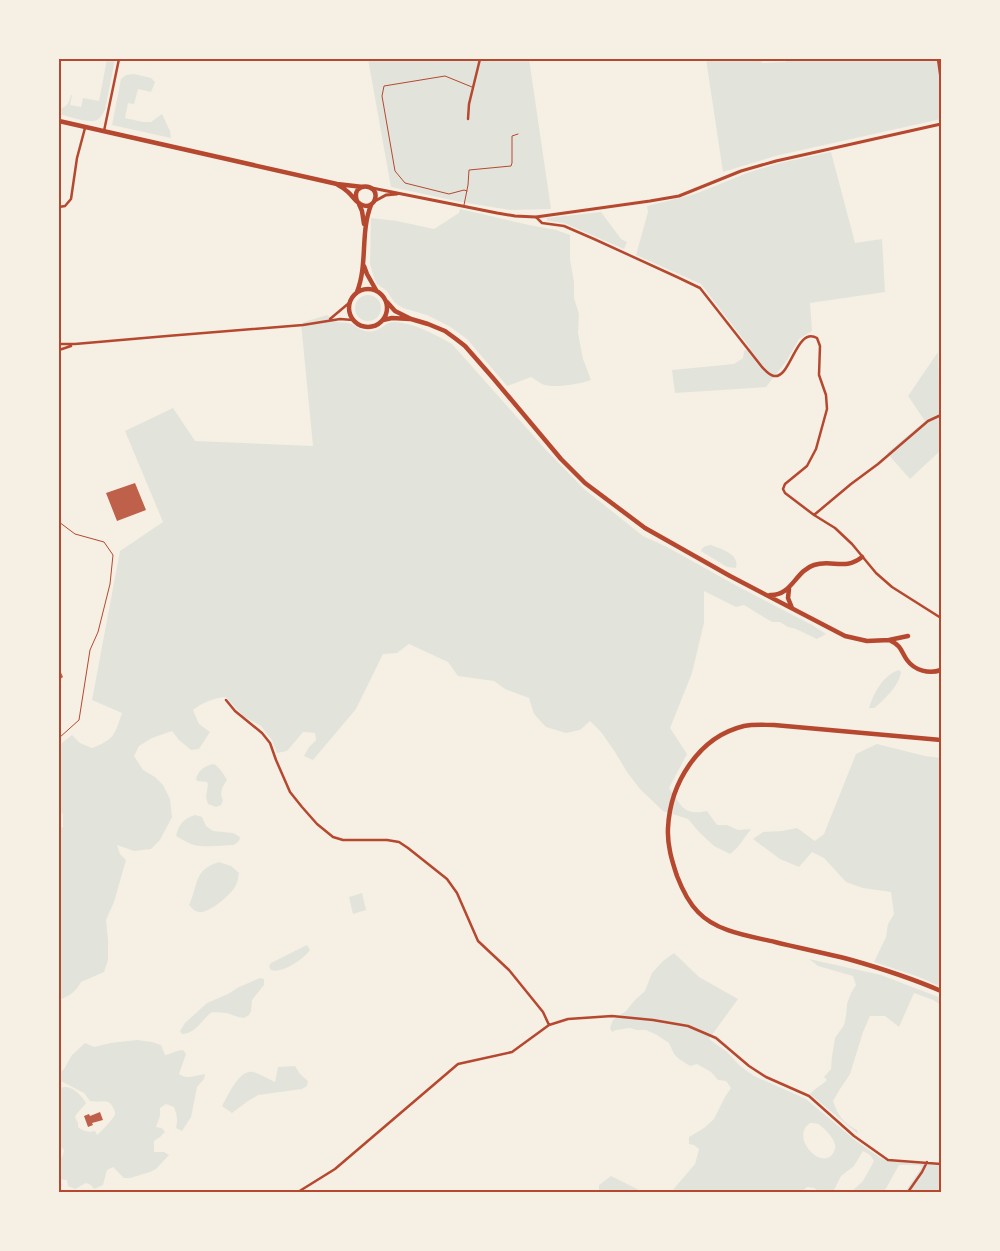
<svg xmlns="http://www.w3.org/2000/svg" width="1000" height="1251" viewBox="0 0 1000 1251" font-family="Cabin,sans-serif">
	<rect width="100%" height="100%" fill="#f6efe4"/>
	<path fill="#e2e4dc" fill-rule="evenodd" d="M107 59H115L105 110C103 113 101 118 97 120 89 124 68 116 59 114V109C67 107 69 103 71 95H72L70 105 81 107 83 98 99 101Z
		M368 59H529L551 209 510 210 461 202 391 187Z
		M706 59H761L762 63 786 62V59H941V119L775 156 723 172Z
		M134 74 151 78 155 82 151 92 138 89 134 104 128 103 125 118 143 122H151L162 114 170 131 171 138 112 125 121 79 126 75Z
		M831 152 855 243 882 239 885 292 810 303 812 331 799 339 787 360 766 387 675 393 672 370 734 364 743 358 744 351 750 348 701 284 636 255 648 212 647 206 695 194 747 173 780 163Z
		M460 209 529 225 556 230 570 235V260L574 282V298L579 314 578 333 583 359 591 380C579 384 553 389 542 384 538 382 535 379 531 377L507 386 467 339 449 326 427 315 403 308 398 305 394 302 387 291 377 284 374 278 370 264 371 218 397 221 434 229 459 213Z
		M601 212 621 239 627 242 624 249 564 223 549 221 547 220V218Z
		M355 308a13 13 0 1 1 26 0a13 13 0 1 1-26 0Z
		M327 315C330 317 334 320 337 322 340 323 345 322 348 323 359 326 363 335 377 330 384 327 386 322 394 322 415 323 434 334 452 344L547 451 584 489 643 536 667 547 737 586 812 625 826 634 817 639 796 629 788 627 780 622H772L744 605 736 607 704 591V623L692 673 670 728 687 754 669 788C682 806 683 816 707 811L717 825H727L738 830 751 829 737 848 730 854 714 846 699 832 688 819 663 811 640 789 627 772 615 752 601 732 590 721 580 730 566 733 546 727 534 714 529 698 505 689 494 681 458 676 448 662 409 644 397 653 383 654 356 709 313 760 304 756 309 747 316 740 315 733 303 732 287 751 277 753 272 740 261 726 243 716 226 697C214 698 203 702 193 710L199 724 210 732 199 749 191 750 179 740 172 731 152 738 139 746 134 756 143 770 155 777 163 785 170 799 172 817 160 840 151 849 134 851 117 845 120 854 126 860 114 902 106 920 108 939V960L104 972 81 982C76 992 69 996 59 1000V828L63 827V815L59 807V747L63 742 72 735 80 743 92 748C114 740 115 734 122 713L92 700 120 551 163 522 125 431 173 408 195 441 313 446 301 323Z
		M938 352 941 450 910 479 887 453 925 421 908 396Z
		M711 545C721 549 740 554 736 568L727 567 701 551C703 546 706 546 711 545Z
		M899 670 901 672C899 686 887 696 877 706L874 708H869C873 694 884 674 899 670Z
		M877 744 925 756 941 758V987L919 977 874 962 886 937 888 924 894 914 891 892 863 888 846 882 824 858 812 852 799 867 780 859 753 839 763 832 782 831 797 828 815 841 824 834 856 754Z
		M214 764C220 768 223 773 227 780 222 787 219 793 223 800L221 805 216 807 208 804 206 797 208 784 207 782 197 781 196 778C200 769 204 766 214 764Z
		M195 815 202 817 206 826 213 831 233 833 240 837 239 841 234 845C222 845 206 848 194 845 188 843 182 839 176 836 179 824 183 819 195 815Z
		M219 862 231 866 239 873C238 877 238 881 236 885 232 894 209 914 199 912 194 911 192 908 189 905 199 884 193 870 219 862Z
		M362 893 366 910 353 914 349 897Z
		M307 945 310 950C304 959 282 974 271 970L269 966 271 963Z
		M674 953 699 977 738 999 709 1039 727 1052 740 1066 754 1076 806 1099 856 1141 879 1157 887 1161 941 1165V1192H905L922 1167 919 1165H899L884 1192H851L863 1181 874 1161 870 1155 863 1151 854 1166 841 1176 833 1192H819L814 1188 807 1187 802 1192H671L695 1164 699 1149 694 1145 689 1144V1137L704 1128 714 1119 725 1097 731 1088 726 1081 718 1080 711 1072 697 1064 690 1066 679 1059 674 1054 669 1043 657 1035 646 1030H637L630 1028 616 1030 612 1032 610 1028 613 1020 626 1011 635 1000 645 991 652 973 663 961ZM810 1123C813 1123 815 1123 818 1124 824 1127 838 1142 835 1149 826 1176 788 1138 810 1123Z
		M809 959 881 975 941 998V1005L933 1000 914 993 899 1027 885 1016H870L863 1032 850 1074 840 1089 833 1101C838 1115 843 1123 857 1130L858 1134 810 1094C815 1088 821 1086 827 1080L824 1077 831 1069 832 1056 835 1038 844 1025 846 1016 847 1004 851 993 856 985 853 976 818 966Z
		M260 978 264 979V985L252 1000 251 1011 249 1015 244 1018 238 1017 227 1013 212 1012C202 1019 196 1034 182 1034L180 1031 185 1023 207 1003 228 994 239 987Z
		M137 1040 152 1042 161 1045 165 1055C172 1054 176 1050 183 1050L186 1054 179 1074C187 1080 197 1075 205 1074L204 1079 197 1087 191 1117 182 1131 176 1128C178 1120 177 1115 174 1107L166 1104 160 1108V1116L156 1127 162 1128 165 1132 160 1137 154 1141V1152H164L169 1155 156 1169 150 1172 130 1178H124L113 1167 107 1170 103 1185 94 1189 91 1185 86 1183 75 1189 68 1186 67 1180 59 1179V1158H61L63 1155 64 1150 61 1147 59 1148V1089C69 1082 81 1094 86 1103 83 1108 77 1112 75 1117L78 1123V1127C83 1131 89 1133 95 1131L97 1135C99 1134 113 1119 114 1116 115 1115 115 1114 115 1112 109 1096 105 1103 90 1101L84 1093 59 1080V1074L64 1069 72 1055 85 1043 94 1047 111 1043Z
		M295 1066 300 1074 308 1081 307 1086 302 1089 258 1095 248 1101 232 1113 222 1106C228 1096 239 1069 253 1072 260 1074 268 1079 275 1082L278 1067Z
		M611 1176 643 1192H599V1185Z"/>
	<path fill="#bf614a" d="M135 483 146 510 117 521 106 493Z
		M59 668 63 677 59 680Z
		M100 1112 103 1120 92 1123 93 1125 88 1127 84 1116 89 1114 90 1116Z"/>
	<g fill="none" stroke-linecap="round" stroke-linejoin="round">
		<path stroke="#b5482f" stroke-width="1" d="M467 191 464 190 449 194 405 183 395 171 382 96 384 86 445 76 472 87
			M464 205 468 185 469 170 511 166 512 163V136L518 134
			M59 522 75 534 104 542 113 555 110 584 98 632 90 650 79 720 59 738"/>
		<path stroke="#b5482f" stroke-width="2.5" d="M938 59 941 81
			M468 119 469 104 480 59
			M104 131 119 59
			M59 207 65 206 71 199 77 158 85 128
			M536 217 542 223 564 226 594 239 677 277 700 288 762 367C765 370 769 375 774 376 791 379 796 326 817 338L820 346 819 375 826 395 827 409 816 449 807 466 785 484 783 489 785 493 814 515 835 528 852 544 876 573 892 587 941 618
			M330 319 349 303
			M59 344H75L167 336 303 325 340 319 353 320
			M59 350 71 346
			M814 515 851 484 878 464 928 421 941 415
			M226 700 235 711 262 733 270 743 276 760 290 792 302 807 317 824 333 837 343 840H387L399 842 408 848 447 879 457 893 478 941 509 970 543 1012 549 1025
			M298 1192 335 1169 458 1064 512 1052 549 1025 568 1019 612 1016 653 1020 688 1026 716 1038 749 1066 766 1077 809 1096 854 1136 888 1160 941 1164
			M908 1192 922 1172 927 1162"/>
		<path stroke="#b5482f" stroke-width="3" d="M372 188 497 213 515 216 536 217 650 201 679 196 741 171 776 161 941 124
			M375 201 386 195 397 194"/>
		<path stroke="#b5482f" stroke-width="4.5" d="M59 121 337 184 363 187
			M338 185C342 187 345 189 348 192 353 196 358 206 366 206 370 206 374 203 375 199 380 183 350 181 357 201
			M359 204 362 211 364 224
			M364 266 367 274 376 290
			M349 308a19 19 0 1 1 38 0a19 19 0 1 1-38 0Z
			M357 292C368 264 360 233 371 205
			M387 302 395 311 411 319 428 324 445 331 456 339 465 346 493 378 561 459 585 483 645 528 730 576 845 636 867 641 889 640 908 636
			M383 320 392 318 410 319
			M789 589 788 598 792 608
			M770 595C792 596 795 571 814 565 832 559 845 571 862 557
			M891 641C902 646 901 652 907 660 915 671 929 674 941 670
			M941 740 774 725C764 725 754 724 744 726 698 737 670 784 668 828 667 845 672 861 677 876 682 889 688 902 698 912 717 932 749 936 775 942 799 948 824 953 848 959 880 968 911 978 941 991"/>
	</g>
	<rect width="1000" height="1251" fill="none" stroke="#f6efe4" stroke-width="120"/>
	<rect x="60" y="60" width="880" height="1131" fill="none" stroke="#b5482f" stroke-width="2"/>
</svg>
